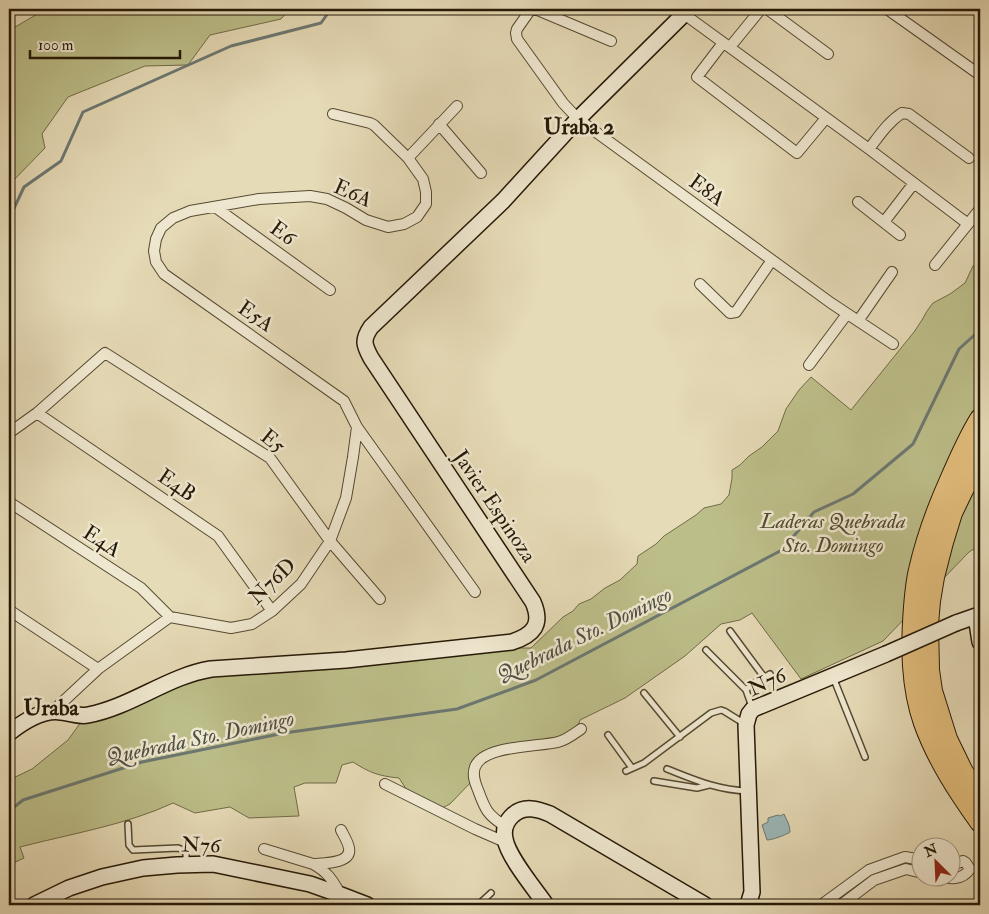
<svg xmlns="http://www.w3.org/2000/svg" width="989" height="914" viewBox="0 0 989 914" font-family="'IM FELL Double Pica',serif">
	<rect width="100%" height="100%" fill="#e6dbb7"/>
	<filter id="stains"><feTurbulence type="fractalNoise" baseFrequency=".004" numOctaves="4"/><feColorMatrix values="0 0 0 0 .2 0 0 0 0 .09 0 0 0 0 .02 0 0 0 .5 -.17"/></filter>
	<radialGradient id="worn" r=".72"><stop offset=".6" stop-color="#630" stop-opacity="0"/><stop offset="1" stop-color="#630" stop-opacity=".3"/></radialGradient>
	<path fill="#bcbe89" stroke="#706b48" d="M46 9H290L281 19 210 35 188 65 145 66 68 97 42 134 45 148 9 185V29L10 30Z
		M980 260V545L969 552 883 641 801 679 752 613 740 620 721 624 685 656 625 698 580 720 573 741 527 744 478 759 473 780 450 804 440 809 410 795 399 778C379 776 370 773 353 762L342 765 336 783H305L294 787 299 816 249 818 230 807 195 813 173 803C126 825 70 834 20 847L24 858 9 865V780L32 769 68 740 81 722 198 677 515 648H531L563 617 573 611 579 604 591 599 605 588 620 580 637 564 638 556 656 544 664 536 696 515 704 508 721 504 729 495 732 478V470L740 465 749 456 762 447 778 431 786 409 799 390 811 377 851 410 914 332 922 320 927 311 933 303 950 294 965 283 973 266Z"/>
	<path fill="#9cb8ba" stroke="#6c7872" d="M784 814C787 821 790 825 790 832 786 835 772 840 767 840L762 825 768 822V818L778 815 780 816Z"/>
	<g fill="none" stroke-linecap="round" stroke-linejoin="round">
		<path stroke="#6c7872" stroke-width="3" d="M9 219 24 187 61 161 83 112 231 46 321 23 331 9
			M9 811 23 800 142 762 284 733 457 709 536 680 782 550 814 512 853 494 913 444 959 349 980 330"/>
		<g stroke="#554932" stroke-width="8">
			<path id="lane" d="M730 631 764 677
				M706 650 746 690
				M833 677 865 757
				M644 693 680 737
				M752 707 746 690 751 685 770 674
				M608 735 632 768
				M667 769C695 780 717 790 748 791
				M626 771 644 763 711 713 721 710 724 711 745 724
				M654 781 697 788 709 785
				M128 824 129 845 133 850 178 848 183 850 186 853V864
				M478 905 491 893"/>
		</g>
		<g stroke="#554932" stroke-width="12">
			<path id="street" d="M531 9 517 29 516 33 517 39 563 103 578 119 831 303 893 344
				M535 9 611 41
				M767 9 828 54
				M887 9 980 75
				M684 14 869 149 968 224
				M723 43 697 77 797 153 826 118
				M730 47 761 9
				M333 114 370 123 374 125 408 158 423 179 426 192V204L417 217 404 224 388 227 366 220 346 208 327 199 310 196 259 199 190 211 173 218 161 228 156 239 154 251 156 262 164 274 344 401 357 427 475 592
				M439 124 481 173
				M869 149C879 136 888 122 902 113L909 114 969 158
				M408 158 457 106
				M858 202 900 235
				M215 207 330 290
				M884 222 914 183
				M935 265 980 209
				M700 284 730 313 736 312 772 260
				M858 321 892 272
				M809 365 847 314
				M37 413 218 536 272 611
				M9 433 37 413 105 353 270 458 330 541 380 599
				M9 502 141 588 170 617
				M9 610 98 669
				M53 711 98 669 170 617 231 628 252 624 272 611 301 584 330 541 346 498 353 457 357 427
				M385 784 475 829 505 842
				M505 826C487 815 485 809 478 790 475 783 472 775 475 767 483 745 538 747 558 742 566 740 574 734 581 729
				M264 849 313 864C329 873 332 880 341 895
				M313 864C323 863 352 864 349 848 348 842 344 836 341 830
				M937 876C949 879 962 881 970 869L966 863 963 861 952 865
				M821 905 869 870 905 857 922 860
				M841 905 874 880 906 869 922 873"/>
		</g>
		<g stroke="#251806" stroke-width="18">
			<path id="secondary" d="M956 623 976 616 980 642
				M9 733C23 722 42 709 61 712 71 713 78 717 88 715 131 707 168 676 211 669L346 660 512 642C533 635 543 625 533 602L371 358C364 345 362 340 371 327L503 201 578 119 689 9
				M34 905 69 888 102 877 143 868 177 865 213 864 310 884 341 895 367 905
				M546 905C535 889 508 857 505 839 503 830 506 821 513 815 524 805 538 809 550 814L705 905
				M748 905 752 892 746 725 749 714 753 709 886 654"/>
		</g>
		<g stroke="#251806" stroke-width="22">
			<path id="highway" d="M980 419C968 438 959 459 950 480 937 509 926 539 919 570 916 582 915 595 914 607 911 646 911 686 924 723 937 759 958 791 980 822
				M980 458 963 490 952 513 943 542 934 577 930 601 928 624 929 670 932 691 947 739 963 772 980 795"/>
		</g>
		<use href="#lane" stroke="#efe8d0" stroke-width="5"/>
		<use href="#street" stroke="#efe8d0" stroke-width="10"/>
		<use href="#secondary" stroke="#efe8d0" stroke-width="15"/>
		<use href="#highway" stroke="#e3be7c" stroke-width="20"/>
		<g stroke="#251806" stroke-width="18" stroke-linecap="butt">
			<path id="secondary-bridge" d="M886 654 956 623"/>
		</g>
		<use href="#secondary-bridge" stroke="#efe8d0" stroke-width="15"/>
	</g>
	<g text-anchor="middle" stroke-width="5" stroke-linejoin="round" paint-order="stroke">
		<g font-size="21" fill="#251806" stroke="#efe8d0">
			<text transform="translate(707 190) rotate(36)" y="7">E8A</text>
			<text transform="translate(353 193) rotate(24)" y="7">E6A</text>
			<text transform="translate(283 233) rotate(36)" y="7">E6</text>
			<text transform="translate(256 316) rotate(35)" y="7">E5A</text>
			<text transform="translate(273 441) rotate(39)" y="7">E5</text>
			<text transform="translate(177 485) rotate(34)" y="7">E4B</text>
			<text transform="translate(495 506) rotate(56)" y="7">Javier Espinoza</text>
			<text transform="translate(102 541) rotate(33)" y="7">E4A</text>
			<text transform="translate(272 581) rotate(-44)" y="7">N76D</text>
			<text transform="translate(767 682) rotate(-25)" y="7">N76</text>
			<text transform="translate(201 845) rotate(2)" y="7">N76</text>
		</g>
		<g font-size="21" font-style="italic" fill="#524a2d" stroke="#efe8d0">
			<text x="833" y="528">Laderas Quebrada<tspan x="833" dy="24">Sto. Domingo</tspan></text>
		</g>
		<g font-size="22" font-weight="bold" fill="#251806" stroke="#efe8d0">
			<text x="579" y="134">Uraba 2</text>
			<text x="51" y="715">Uraba</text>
		</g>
		<g font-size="22" font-style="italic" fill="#4f5045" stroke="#efe8d0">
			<text transform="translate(584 634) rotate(-26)" y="8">Quebrada Sto. Domingo</text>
			<text transform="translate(200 737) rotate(-12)" y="8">Quebrada Sto. Domingo</text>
		</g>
	</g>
	<rect width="989" height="914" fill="none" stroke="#e6dbb7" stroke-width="30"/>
	<rect x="10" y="10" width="969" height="894" fill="none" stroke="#251806" stroke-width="2.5"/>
	<rect x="15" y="15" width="959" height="884" fill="none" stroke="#251806"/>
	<g transform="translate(936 862) rotate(336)"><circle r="24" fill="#efe8d0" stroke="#9e957f"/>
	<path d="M0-4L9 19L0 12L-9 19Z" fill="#8f2418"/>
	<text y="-8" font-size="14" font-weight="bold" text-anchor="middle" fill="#251806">N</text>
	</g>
	<path d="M30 50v8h150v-8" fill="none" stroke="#251806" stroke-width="2.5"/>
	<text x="38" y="50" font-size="15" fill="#251806" stroke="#efe8d0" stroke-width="4" paint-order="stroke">100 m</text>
	<rect width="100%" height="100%" filter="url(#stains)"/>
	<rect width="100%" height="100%" fill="url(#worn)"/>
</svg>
